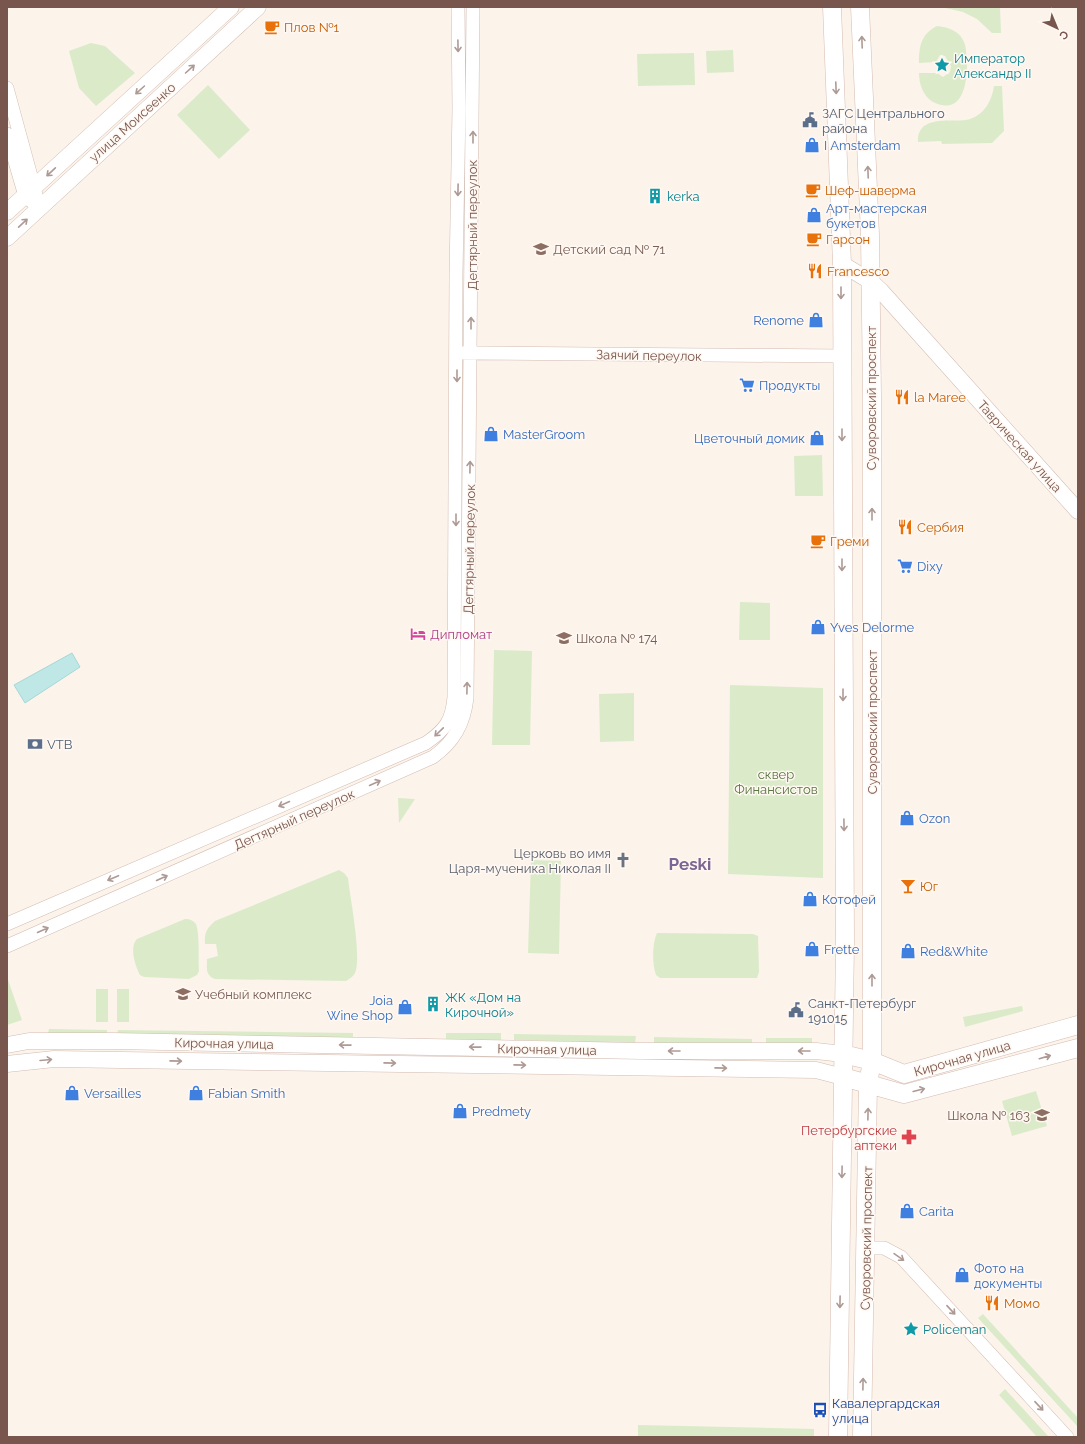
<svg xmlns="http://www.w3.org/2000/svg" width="1085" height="1444" viewBox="0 0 1085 1444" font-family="Raleway,sans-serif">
	<rect width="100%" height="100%" fill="#fcf3eb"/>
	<path fill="#dbebc9" d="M941 7H1000L1001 33H992L977 19 963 12Z
		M937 26C947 27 958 30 963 40 967 47 966 56 967 64 967 85 962 116 933 102 923 96 919 84 919 73H937L943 77 950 72 951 66 945 56 940 55 936 62 919 63C919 46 921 34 937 26Z
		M91 43 105 46 135 73 96 106 79 88 69 51Z
		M733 50 734 72 707 73 706 51Z
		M694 53 695 85 638 86 637 54Z
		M208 85 250 130 219 159 177 115Z
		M994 86H1002L1004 131 992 143 942 144 941 141 918 142C917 112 956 124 970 119 985 114 992 100 994 86Z
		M822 455 823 496H795L794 456Z
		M740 602 770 603V640H739Z
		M494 650 532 651 530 745H492Z
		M730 685 823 688V878L728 874Z
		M634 693V741L600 742 599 694Z
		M398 798 415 799 399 823Z
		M531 860 561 861 559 954 528 953Z
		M339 870 344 873 348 878C350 897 362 957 355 973 353 977 349 979 346 981L215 979C205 975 207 968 207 959L218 956 216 944H205C204 933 207 928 215 921Z
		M185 919C189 919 193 920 196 924 200 935 198 959 199 971L197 975 189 979 144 977 140 975C135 965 129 947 137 939Z
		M657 933 753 934 758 936 759 972 757 978H660L656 975C652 964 652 944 657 933Z
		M7 977 22 1020 7 1025Z
		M96 989H108V1022H96Z
		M117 989H129V1022H117Z
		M1022 1006 1023 1011 965 1027 963 1017Z
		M49 1029 107 1030V1034L48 1033Z
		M118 1030 353 1033V1038L117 1035Z
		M446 1033H501V1040L446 1039Z
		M514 1034 636 1036 635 1043 514 1040Z
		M654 1037 752 1039V1045L654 1043Z
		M766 1038H812V1046L766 1045Z
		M1036 1091 1047 1126 1012 1136 1002 1101Z
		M983 1314 1078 1418V1427L978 1318Z
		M1005 1389 1049 1437H1037L999 1395Z
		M638 1425 814 1429V1437H638Z"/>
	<path fill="#bfe7e6" stroke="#a5d8d8" d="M72 653 80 667 25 703 14 685Z"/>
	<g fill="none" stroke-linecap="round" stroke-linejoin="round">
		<g stroke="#d2bcb2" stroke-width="14">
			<path id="minor" d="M7 88 34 187 39 208
				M7 134 25 196 31 201
				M463 353 841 356
				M7 924 426 743C445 730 452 721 454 697L456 275 459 108 458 7
				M7 946 433 757C454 742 464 724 467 698L473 7
				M866 1248H884L901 1257 1067 1437"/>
		</g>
		<g stroke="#d2bcb2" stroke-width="17">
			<path id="tertiary" d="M7 212 231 7
				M7 238 258 7
				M842 264 870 281 881 291 1078 511
				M7 1045 29 1041H112L641 1051H816L843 1054
				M7 1064 54 1059 816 1070 843 1077"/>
		</g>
		<g stroke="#d5bbb0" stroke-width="19">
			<path id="secondary" d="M832 7 842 264 845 943 838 1437
				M860 7 870 235 872 395V1061L868 1084 862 1437
				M843 1054 872 1061 904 1074 1078 1025
				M843 1077 904 1094 1078 1048"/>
		</g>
		<use href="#minor" stroke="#fff" stroke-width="13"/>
		<use href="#tertiary" stroke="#fff" stroke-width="16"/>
		<use href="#secondary" stroke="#fff" stroke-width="18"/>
	</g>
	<defs><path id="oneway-shaft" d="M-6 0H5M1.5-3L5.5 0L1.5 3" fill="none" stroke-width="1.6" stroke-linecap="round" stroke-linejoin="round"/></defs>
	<g stroke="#ae9a94">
		<use href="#oneway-shaft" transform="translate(862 42) rotate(-92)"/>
		<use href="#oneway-shaft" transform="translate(458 46) rotate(89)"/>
		<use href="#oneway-shaft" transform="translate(190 69) rotate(-42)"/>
		<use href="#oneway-shaft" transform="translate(836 88) rotate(88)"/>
		<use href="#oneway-shaft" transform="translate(140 90) rotate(138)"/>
		<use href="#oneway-shaft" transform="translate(473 137) rotate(-90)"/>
		<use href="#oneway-shaft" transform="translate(51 172) rotate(137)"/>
		<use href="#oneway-shaft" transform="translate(868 172) rotate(-92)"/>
		<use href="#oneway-shaft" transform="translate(458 190) rotate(91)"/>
		<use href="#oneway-shaft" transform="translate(23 223) rotate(-43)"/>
		<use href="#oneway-shaft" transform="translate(841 293) rotate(90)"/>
		<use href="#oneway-shaft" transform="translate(471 323) rotate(-90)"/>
		<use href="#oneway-shaft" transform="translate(457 376) rotate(90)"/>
		<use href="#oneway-shaft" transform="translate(842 435) rotate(90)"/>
		<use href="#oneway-shaft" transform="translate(470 467) rotate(-89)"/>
		<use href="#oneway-shaft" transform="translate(872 514) rotate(-90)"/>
		<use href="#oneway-shaft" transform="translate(456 520) rotate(90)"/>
		<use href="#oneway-shaft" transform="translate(842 565) rotate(90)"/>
		<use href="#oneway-shaft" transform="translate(467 688) rotate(-89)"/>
		<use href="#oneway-shaft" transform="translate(843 695) rotate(90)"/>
		<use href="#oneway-shaft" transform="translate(439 732) rotate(136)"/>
		<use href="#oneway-shaft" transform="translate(375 783) rotate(-24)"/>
		<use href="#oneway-shaft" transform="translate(284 804) rotate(156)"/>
		<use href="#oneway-shaft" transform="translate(844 825) rotate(89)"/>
		<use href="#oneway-shaft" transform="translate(113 878) rotate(157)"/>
		<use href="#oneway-shaft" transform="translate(162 878) rotate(-24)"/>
		<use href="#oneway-shaft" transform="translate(43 930) rotate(-24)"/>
		<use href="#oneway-shaft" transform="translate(872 980) rotate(-90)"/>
		<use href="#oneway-shaft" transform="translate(345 1045) rotate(-179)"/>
		<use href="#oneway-shaft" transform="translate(475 1047) rotate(-179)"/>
		<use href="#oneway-shaft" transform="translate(674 1051) rotate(-180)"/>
		<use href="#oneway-shaft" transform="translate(804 1051) rotate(180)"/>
		<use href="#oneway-shaft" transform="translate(1045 1057) rotate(-16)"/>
		<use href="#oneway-shaft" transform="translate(46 1060) rotate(-5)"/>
		<use href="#oneway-shaft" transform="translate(176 1061) rotate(1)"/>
		<use href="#oneway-shaft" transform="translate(390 1063) rotate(1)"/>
		<use href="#oneway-shaft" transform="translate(520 1065) rotate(1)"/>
		<use href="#oneway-shaft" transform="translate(721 1068) rotate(1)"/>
		<use href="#oneway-shaft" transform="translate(919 1090) rotate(-14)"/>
		<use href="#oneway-shaft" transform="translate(868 1114) rotate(-89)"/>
		<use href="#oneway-shaft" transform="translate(842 1172) rotate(91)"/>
		<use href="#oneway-shaft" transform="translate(899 1257) rotate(35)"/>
		<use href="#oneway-shaft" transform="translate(840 1302) rotate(91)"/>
		<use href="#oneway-shaft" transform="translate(951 1310) rotate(47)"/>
		<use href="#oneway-shaft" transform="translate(863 1384) rotate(-89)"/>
		<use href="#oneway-shaft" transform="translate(1039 1406) rotate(47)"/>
	</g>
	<defs>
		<g id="cafe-bare" transform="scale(1.2)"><path d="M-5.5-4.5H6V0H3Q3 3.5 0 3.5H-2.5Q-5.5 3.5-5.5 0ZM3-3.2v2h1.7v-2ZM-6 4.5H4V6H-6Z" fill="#e8710a" stroke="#fff8f2" stroke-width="2.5" paint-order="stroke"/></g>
		<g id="sight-bare" transform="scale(1.2)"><path d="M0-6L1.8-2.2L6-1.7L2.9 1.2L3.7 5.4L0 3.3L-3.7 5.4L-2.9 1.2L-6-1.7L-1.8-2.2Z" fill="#0f9aa8" stroke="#fff8f2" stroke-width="2.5" paint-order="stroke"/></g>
		<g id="civic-bare" transform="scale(1.2)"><path d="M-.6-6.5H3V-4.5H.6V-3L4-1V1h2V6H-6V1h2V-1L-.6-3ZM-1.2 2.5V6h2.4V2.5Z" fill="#5c6f8a" stroke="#fff8f2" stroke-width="2.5" paint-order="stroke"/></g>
		<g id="shop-bare" transform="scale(1.2)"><path d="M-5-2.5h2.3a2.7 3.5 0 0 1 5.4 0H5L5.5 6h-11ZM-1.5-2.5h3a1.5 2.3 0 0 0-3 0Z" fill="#3f7fe0" stroke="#fff8f2" stroke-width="2.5" paint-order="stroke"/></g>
		<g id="building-bare" transform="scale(1.2)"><path d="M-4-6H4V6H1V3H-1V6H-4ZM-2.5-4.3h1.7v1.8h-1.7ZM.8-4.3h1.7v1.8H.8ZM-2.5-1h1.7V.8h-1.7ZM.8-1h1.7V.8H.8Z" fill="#0f9aa8" stroke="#fff8f2" stroke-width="2.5" paint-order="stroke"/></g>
		<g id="school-bare" transform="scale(1.2)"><path d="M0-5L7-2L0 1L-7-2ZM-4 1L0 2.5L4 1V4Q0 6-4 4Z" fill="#8d6e63" stroke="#fff8f2" stroke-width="2.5" paint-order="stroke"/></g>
		<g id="restaurant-bare" transform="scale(1.2)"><path d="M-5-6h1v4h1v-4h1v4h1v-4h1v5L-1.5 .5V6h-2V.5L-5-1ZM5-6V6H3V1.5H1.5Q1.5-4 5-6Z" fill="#e8710a" stroke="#fff8f2" stroke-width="2.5" paint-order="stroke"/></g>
		<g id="supermarket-bare" transform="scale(1.2)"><path d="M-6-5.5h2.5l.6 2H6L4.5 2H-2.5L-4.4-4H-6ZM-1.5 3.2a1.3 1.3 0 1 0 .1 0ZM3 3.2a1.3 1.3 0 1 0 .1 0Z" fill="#3f7fe0" stroke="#fff8f2" stroke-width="2.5" paint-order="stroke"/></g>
		<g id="hotel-bare" transform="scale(1.2)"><path d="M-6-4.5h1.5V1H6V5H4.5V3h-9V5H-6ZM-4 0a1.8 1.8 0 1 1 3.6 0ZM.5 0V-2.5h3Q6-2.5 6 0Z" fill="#d1479c" stroke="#fff8f2" stroke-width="2.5" paint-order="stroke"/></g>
		<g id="bank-bare" transform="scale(1.2)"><path d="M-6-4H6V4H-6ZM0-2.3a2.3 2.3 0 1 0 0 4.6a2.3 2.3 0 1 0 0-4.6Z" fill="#5c6f8a" stroke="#fff8f2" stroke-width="2.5" paint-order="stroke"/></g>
		<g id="church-bare" transform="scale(1.2)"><path d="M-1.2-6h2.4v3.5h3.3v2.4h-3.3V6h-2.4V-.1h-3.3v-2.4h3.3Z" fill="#6b7280" stroke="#fff8f2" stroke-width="2.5" paint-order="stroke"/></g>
		<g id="bar-bare" transform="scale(1.2)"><path d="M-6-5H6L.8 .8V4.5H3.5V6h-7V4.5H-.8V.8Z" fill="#e8710a" stroke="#fff8f2" stroke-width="2.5" paint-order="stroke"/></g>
		<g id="university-bare" transform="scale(1.2)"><path d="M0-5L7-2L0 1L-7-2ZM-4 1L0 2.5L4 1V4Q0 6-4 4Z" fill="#8d6e63" stroke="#fff8f2" stroke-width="2.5" paint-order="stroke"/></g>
		<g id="pharmacy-bare" transform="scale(1.2)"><path d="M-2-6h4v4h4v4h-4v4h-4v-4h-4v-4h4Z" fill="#e0444e" stroke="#fff8f2" stroke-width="2.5" paint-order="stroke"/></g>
		<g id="bus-bare" transform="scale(1.2)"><path d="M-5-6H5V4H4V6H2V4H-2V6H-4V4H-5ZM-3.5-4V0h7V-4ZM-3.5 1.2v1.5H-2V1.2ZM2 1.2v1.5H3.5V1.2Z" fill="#1a4fb4" stroke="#fff8f2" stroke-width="2.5" paint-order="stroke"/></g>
	</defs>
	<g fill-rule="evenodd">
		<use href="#cafe-bare" x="272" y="27"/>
		<use href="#sight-bare" x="942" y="65"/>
		<use href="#civic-bare" x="810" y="120"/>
		<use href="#shop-bare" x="812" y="145"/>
		<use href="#cafe-bare" x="813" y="190"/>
		<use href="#building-bare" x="655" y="196"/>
		<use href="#shop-bare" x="814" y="215"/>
		<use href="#cafe-bare" x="814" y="239"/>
		<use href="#school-bare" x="541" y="249"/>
		<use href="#restaurant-bare" x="815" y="271"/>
		<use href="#shop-bare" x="816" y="320"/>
		<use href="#supermarket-bare" x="747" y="385"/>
		<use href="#restaurant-bare" x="902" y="397"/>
		<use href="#shop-bare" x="491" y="434"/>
		<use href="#shop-bare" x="817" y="438"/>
		<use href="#restaurant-bare" x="905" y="527"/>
		<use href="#cafe-bare" x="818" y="541"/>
		<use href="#supermarket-bare" x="905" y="566"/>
		<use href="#shop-bare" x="818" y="627"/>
		<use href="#hotel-bare" x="418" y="634"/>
		<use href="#school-bare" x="564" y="638"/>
		<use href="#bank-bare" x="35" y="744"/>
		<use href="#shop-bare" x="907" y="818"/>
		<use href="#church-bare" x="623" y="860"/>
		<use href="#bar-bare" x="908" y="886"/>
		<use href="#shop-bare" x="810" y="899"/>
		<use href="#shop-bare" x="812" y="949"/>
		<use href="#shop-bare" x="908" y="951"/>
		<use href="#university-bare" x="183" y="994"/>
		<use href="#building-bare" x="433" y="1004"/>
		<use href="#shop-bare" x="405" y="1007"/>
		<use href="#civic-bare" x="796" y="1010"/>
		<use href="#shop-bare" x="72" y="1093"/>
		<use href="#shop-bare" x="196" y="1093"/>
		<use href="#shop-bare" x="460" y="1111"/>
		<use href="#school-bare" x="1042" y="1115"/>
		<use href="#pharmacy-bare" x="909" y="1137"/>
		<use href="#shop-bare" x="907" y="1211"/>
		<use href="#shop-bare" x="962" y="1275"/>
		<use href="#restaurant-bare" x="992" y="1303"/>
		<use href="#sight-bare" x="911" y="1329"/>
		<use href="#bus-bare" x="820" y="1410"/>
	</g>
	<g text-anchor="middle" stroke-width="3" stroke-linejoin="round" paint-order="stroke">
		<g font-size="13" fill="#c56008" stroke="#fff8f2" text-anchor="start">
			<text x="284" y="32">Плов №1</text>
			<text x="825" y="195">Шеф-шаверма</text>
			<text x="826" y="244">Гарсон</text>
			<text x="827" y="276">Francesco</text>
			<text x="914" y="402">la Maree</text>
			<text x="917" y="532">Сербия</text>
			<text x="830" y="546">Греми</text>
			<text x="920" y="891">Юг</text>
			<text x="1004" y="1308">Момо</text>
		</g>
		<g font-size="13" fill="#0d838f" stroke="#fff8f2" text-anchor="start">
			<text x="954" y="63">Император<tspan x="954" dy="15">Александр II</tspan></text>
			<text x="667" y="201">kerka</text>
			<text x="445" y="1002">ЖК «Дом на<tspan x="445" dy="15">Кирочной»</tspan></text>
			<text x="923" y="1334">Policeman</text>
		</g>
		<g font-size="13" fill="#4e5e75" stroke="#fff8f2" text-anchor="start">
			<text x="822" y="118">ЗАГС Центрального<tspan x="822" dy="15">района</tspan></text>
			<text x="47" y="749">VTB</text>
			<text x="808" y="1008">Санкт-Петербург<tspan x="808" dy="15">191015</tspan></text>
		</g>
		<g font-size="13" fill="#78564d" stroke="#fff8f2">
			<text transform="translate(132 122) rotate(-42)" y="5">улица Моисеенко</text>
			<text transform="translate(472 225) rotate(-90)" y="5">Дегтярный переулок</text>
			<text transform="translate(649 355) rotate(1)" y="5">Заячий переулок</text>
			<text transform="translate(871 398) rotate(-90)" y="5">Суворовский проспект</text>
			<text transform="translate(1020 446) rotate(48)" y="5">Таврическая улица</text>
			<text transform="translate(469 549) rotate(-89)" y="5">Дегтярный переулок</text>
			<text transform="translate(872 722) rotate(-90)" y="5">Суворовский проспект</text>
			<text transform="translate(294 819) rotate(-24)" y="5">Дегтярный переулок</text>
			<text transform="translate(224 1043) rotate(1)" y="5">Кирочная улица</text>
			<text transform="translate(547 1049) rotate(1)" y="5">Кирочная улица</text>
			<text transform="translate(962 1058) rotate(-16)" y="5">Кирочная улица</text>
			<text transform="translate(866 1238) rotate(-89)" y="5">Суворовский проспект</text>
		</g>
		<g font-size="13" fill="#366cbe" stroke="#fff8f2" text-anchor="start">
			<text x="824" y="150">I Amsterdam</text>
			<text x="826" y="213">Арт-мастерская<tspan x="826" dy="15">букетов</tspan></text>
			<text x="804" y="325" text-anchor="end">Renome</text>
			<text x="759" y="390">Продукты</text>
			<text x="503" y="439">MasterGroom</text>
			<text x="805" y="443" text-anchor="end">Цветочный домик</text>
			<text x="917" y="571">Dixy</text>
			<text x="830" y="632">Yves Delorme</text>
			<text x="919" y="823">Ozon</text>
			<text x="822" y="904">Котофей</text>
			<text x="824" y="954">Frette</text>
			<text x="920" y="956">Red&amp;White</text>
			<text x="393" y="1005" text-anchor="end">Joia<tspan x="393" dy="15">Wine Shop</tspan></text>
			<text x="84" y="1098">Versailles</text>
			<text x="208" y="1098">Fabian Smith</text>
			<text x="472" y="1116">Predmety</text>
			<text x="919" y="1216">Carita</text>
			<text x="974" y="1273">Фото на<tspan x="974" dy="15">документы</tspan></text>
		</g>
		<g font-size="13" fill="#785e54" stroke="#fff8f2" text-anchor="start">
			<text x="553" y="254">Детский сад № 71</text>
			<text x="576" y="643">Школа № 174</text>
			<text x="195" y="999">Учебный комплекс</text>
			<text x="1030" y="1120" text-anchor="end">Школа № 163</text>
		</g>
		<g font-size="13" fill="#b23c85" stroke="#fff8f2" text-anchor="start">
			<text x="430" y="639">Дипломат</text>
		</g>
		<g font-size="13" fill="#5a7742" stroke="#fff8f2">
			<text x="776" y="779">сквер<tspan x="776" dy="15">Финансистов</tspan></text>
		</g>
		<g font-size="13" fill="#5b616d" stroke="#fff8f2" text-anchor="end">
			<text x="611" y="858">Церковь во имя<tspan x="611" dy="15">Царя-мученика Николая II</tspan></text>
		</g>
		<g font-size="13" fill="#be3a42" stroke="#fff8f2" text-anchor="end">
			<text x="897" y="1135">Петербургские<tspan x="897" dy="15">аптеки</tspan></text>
		</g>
		<g font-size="13" fill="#164399" stroke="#fff8f2" text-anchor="start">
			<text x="832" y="1408">Кавалергардская<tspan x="832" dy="15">улица</tspan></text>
		</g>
		<g font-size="17" font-weight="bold" fill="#7d6693" stroke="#fff8f2">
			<text x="690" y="870">Peski</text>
		</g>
	</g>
	<rect width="1085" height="1444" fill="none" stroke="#78564d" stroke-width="16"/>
	<g transform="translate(1057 28) rotate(136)" stroke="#fff8f2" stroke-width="3" paint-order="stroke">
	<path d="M0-3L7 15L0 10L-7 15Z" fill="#78564d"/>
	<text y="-6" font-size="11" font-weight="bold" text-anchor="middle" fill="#78564d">С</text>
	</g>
</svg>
